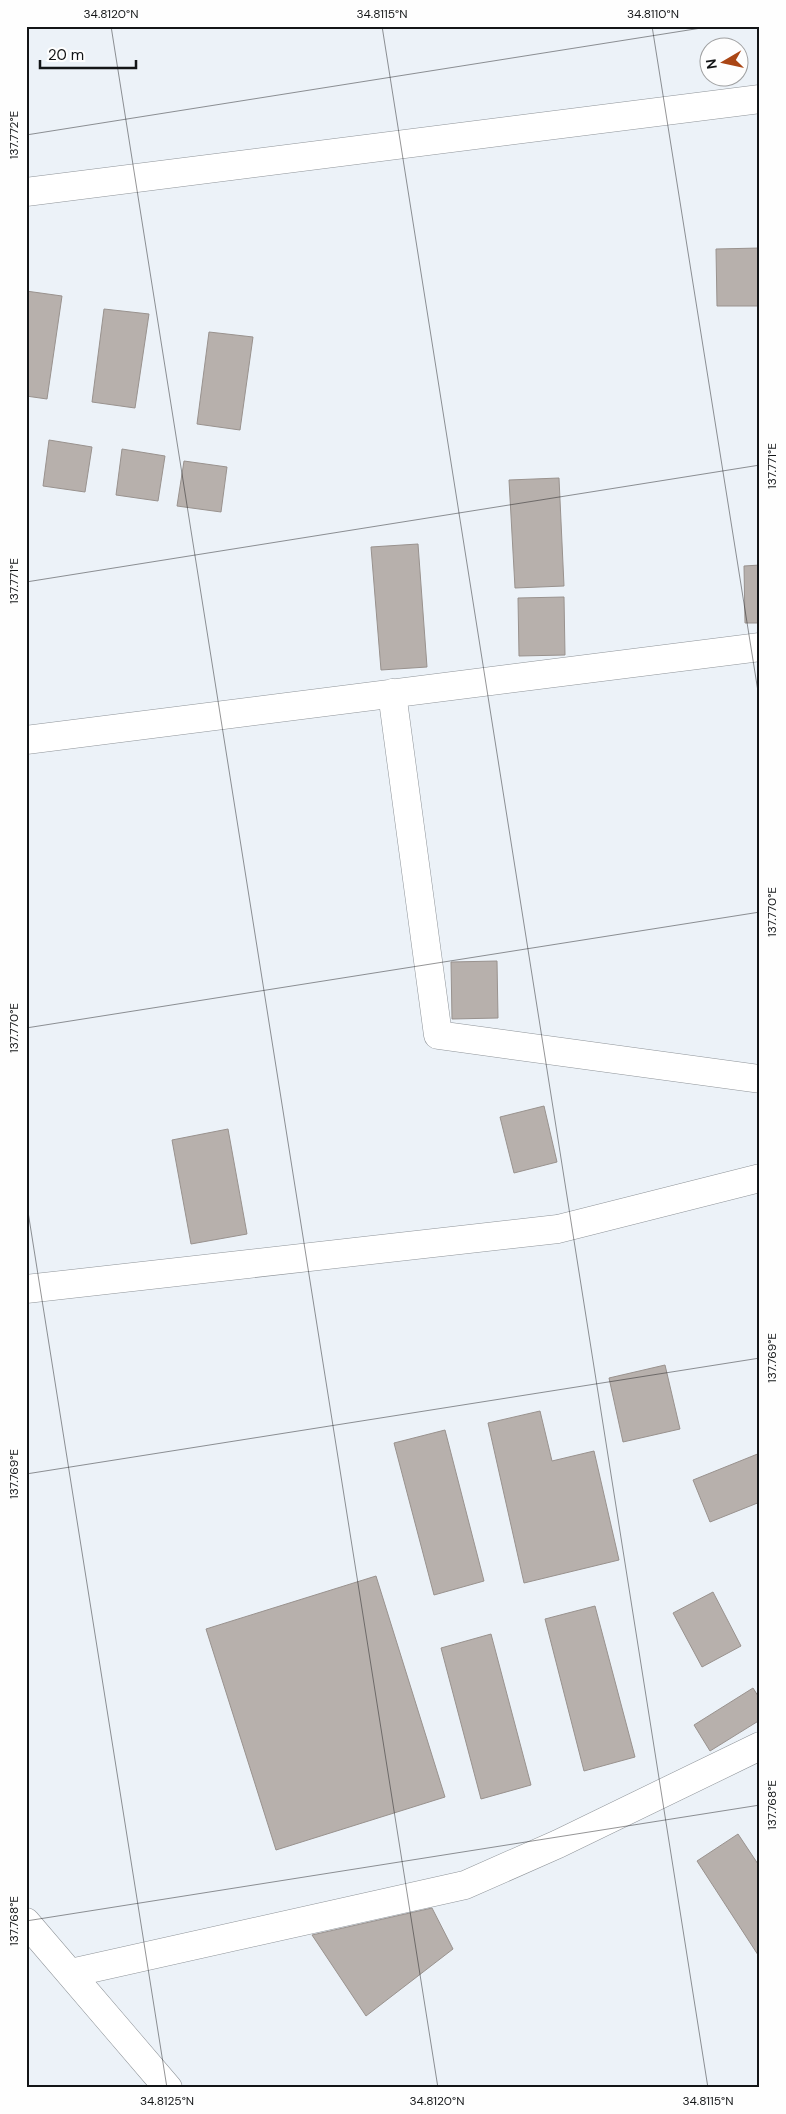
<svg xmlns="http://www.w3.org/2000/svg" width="786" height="2114" viewBox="0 0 786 2114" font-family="'DM Sans',sans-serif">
	<rect width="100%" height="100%" fill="#ecf2f8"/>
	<path fill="#b7b0ac" stroke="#99928e" d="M760 248V306H717L716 249Z
		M26 291 62 296 47 399 26 396Z
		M104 309 149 314 135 408 92 402Z
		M209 332 253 337 240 430 197 424Z
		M49 440 92 447 85 492 43 486Z
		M122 449 165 456 158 501 116 495Z
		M184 461 227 467 221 512 177 506Z
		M559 478 564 586 515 588 509 480Z
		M418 544 427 667 381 670 371 547Z
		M760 565V623H745L744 566Z
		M564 597 565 655 519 656 518 598Z
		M497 961 498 1018 452 1019 451 962Z
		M544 1106 557 1162 514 1173 500 1117Z
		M228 1129 247 1234 191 1244 172 1140Z
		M665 1365 680 1429 623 1442 609 1378Z
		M540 1411 552 1461 594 1451 619 1560 524 1583 488 1423Z
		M445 1430 484 1581 434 1595 394 1443Z
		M760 1453V1502L710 1522 693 1480Z
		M376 1576 445 1797 276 1850 206 1629Z
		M713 1592 741 1646 702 1667 673 1613Z
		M595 1606 635 1757 584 1771 545 1619Z
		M491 1634 531 1785 481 1799 441 1648Z
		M753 1688 760 1699V1720L710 1751 694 1725Z
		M738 1834 760 1867V1958L697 1861Z
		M432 1908 453 1949 366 2016 312 1935Z"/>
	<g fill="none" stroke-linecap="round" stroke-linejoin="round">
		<g stroke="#8f9499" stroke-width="29">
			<path id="minor" d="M26 192 760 99
				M392 693 438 1035 760 1079
				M26 740 760 647
				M26 1289 558 1229 760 1178
				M26 1922 168 2088
				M71 1973 465 1885 558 1844 760 1746"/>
		</g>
		<use href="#minor" stroke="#fff" stroke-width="28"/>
	</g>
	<path fill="none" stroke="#131517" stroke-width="1" stroke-opacity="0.45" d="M111 26 438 2088M382 26 708 2088M652 26 760 704M26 135 714 26M26 582 760 465M26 1028 760 912M26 1199 167 2088M26 1474 760 1358M26 1921 760 1805"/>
	<rect width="786" height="2114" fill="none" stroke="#fefefe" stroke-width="55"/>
	<g transform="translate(724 62) rotate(261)"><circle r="24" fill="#fefefe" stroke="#a0a1a2"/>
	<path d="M0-4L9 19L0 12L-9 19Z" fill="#aa4615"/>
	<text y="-8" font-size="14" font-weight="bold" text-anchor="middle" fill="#131517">N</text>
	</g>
	<path d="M40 60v8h96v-8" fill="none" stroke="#131517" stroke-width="2.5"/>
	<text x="48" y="60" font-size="15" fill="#131517" stroke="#fefefe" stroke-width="4" paint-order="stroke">20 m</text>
	<rect x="28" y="28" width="730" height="2058" fill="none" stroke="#131517" stroke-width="2"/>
	<g font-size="12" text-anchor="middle" fill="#131517">
		<text x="111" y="18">34.8120°N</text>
		<text x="382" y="18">34.8115°N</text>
		<text x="653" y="18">34.8110°N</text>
		<text transform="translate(14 135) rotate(-90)" y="4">137.772°E</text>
		<text transform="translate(772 466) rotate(-90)" y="4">137.771°E</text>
		<text transform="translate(14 581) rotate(-90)" y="4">137.771°E</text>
		<text transform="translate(772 912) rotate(-90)" y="4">137.770°E</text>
		<text transform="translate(14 1028) rotate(-90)" y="4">137.770°E</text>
		<text transform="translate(772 1358) rotate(-90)" y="4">137.769°E</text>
		<text transform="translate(14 1474) rotate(-90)" y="4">137.769°E</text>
		<text transform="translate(772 1805) rotate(-90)" y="4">137.768°E</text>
		<text transform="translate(14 1921) rotate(-90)" y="4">137.768°E</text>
		<text x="167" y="2105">34.8125°N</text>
		<text x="437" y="2105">34.8120°N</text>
		<text x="708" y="2105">34.8115°N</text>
	</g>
</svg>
